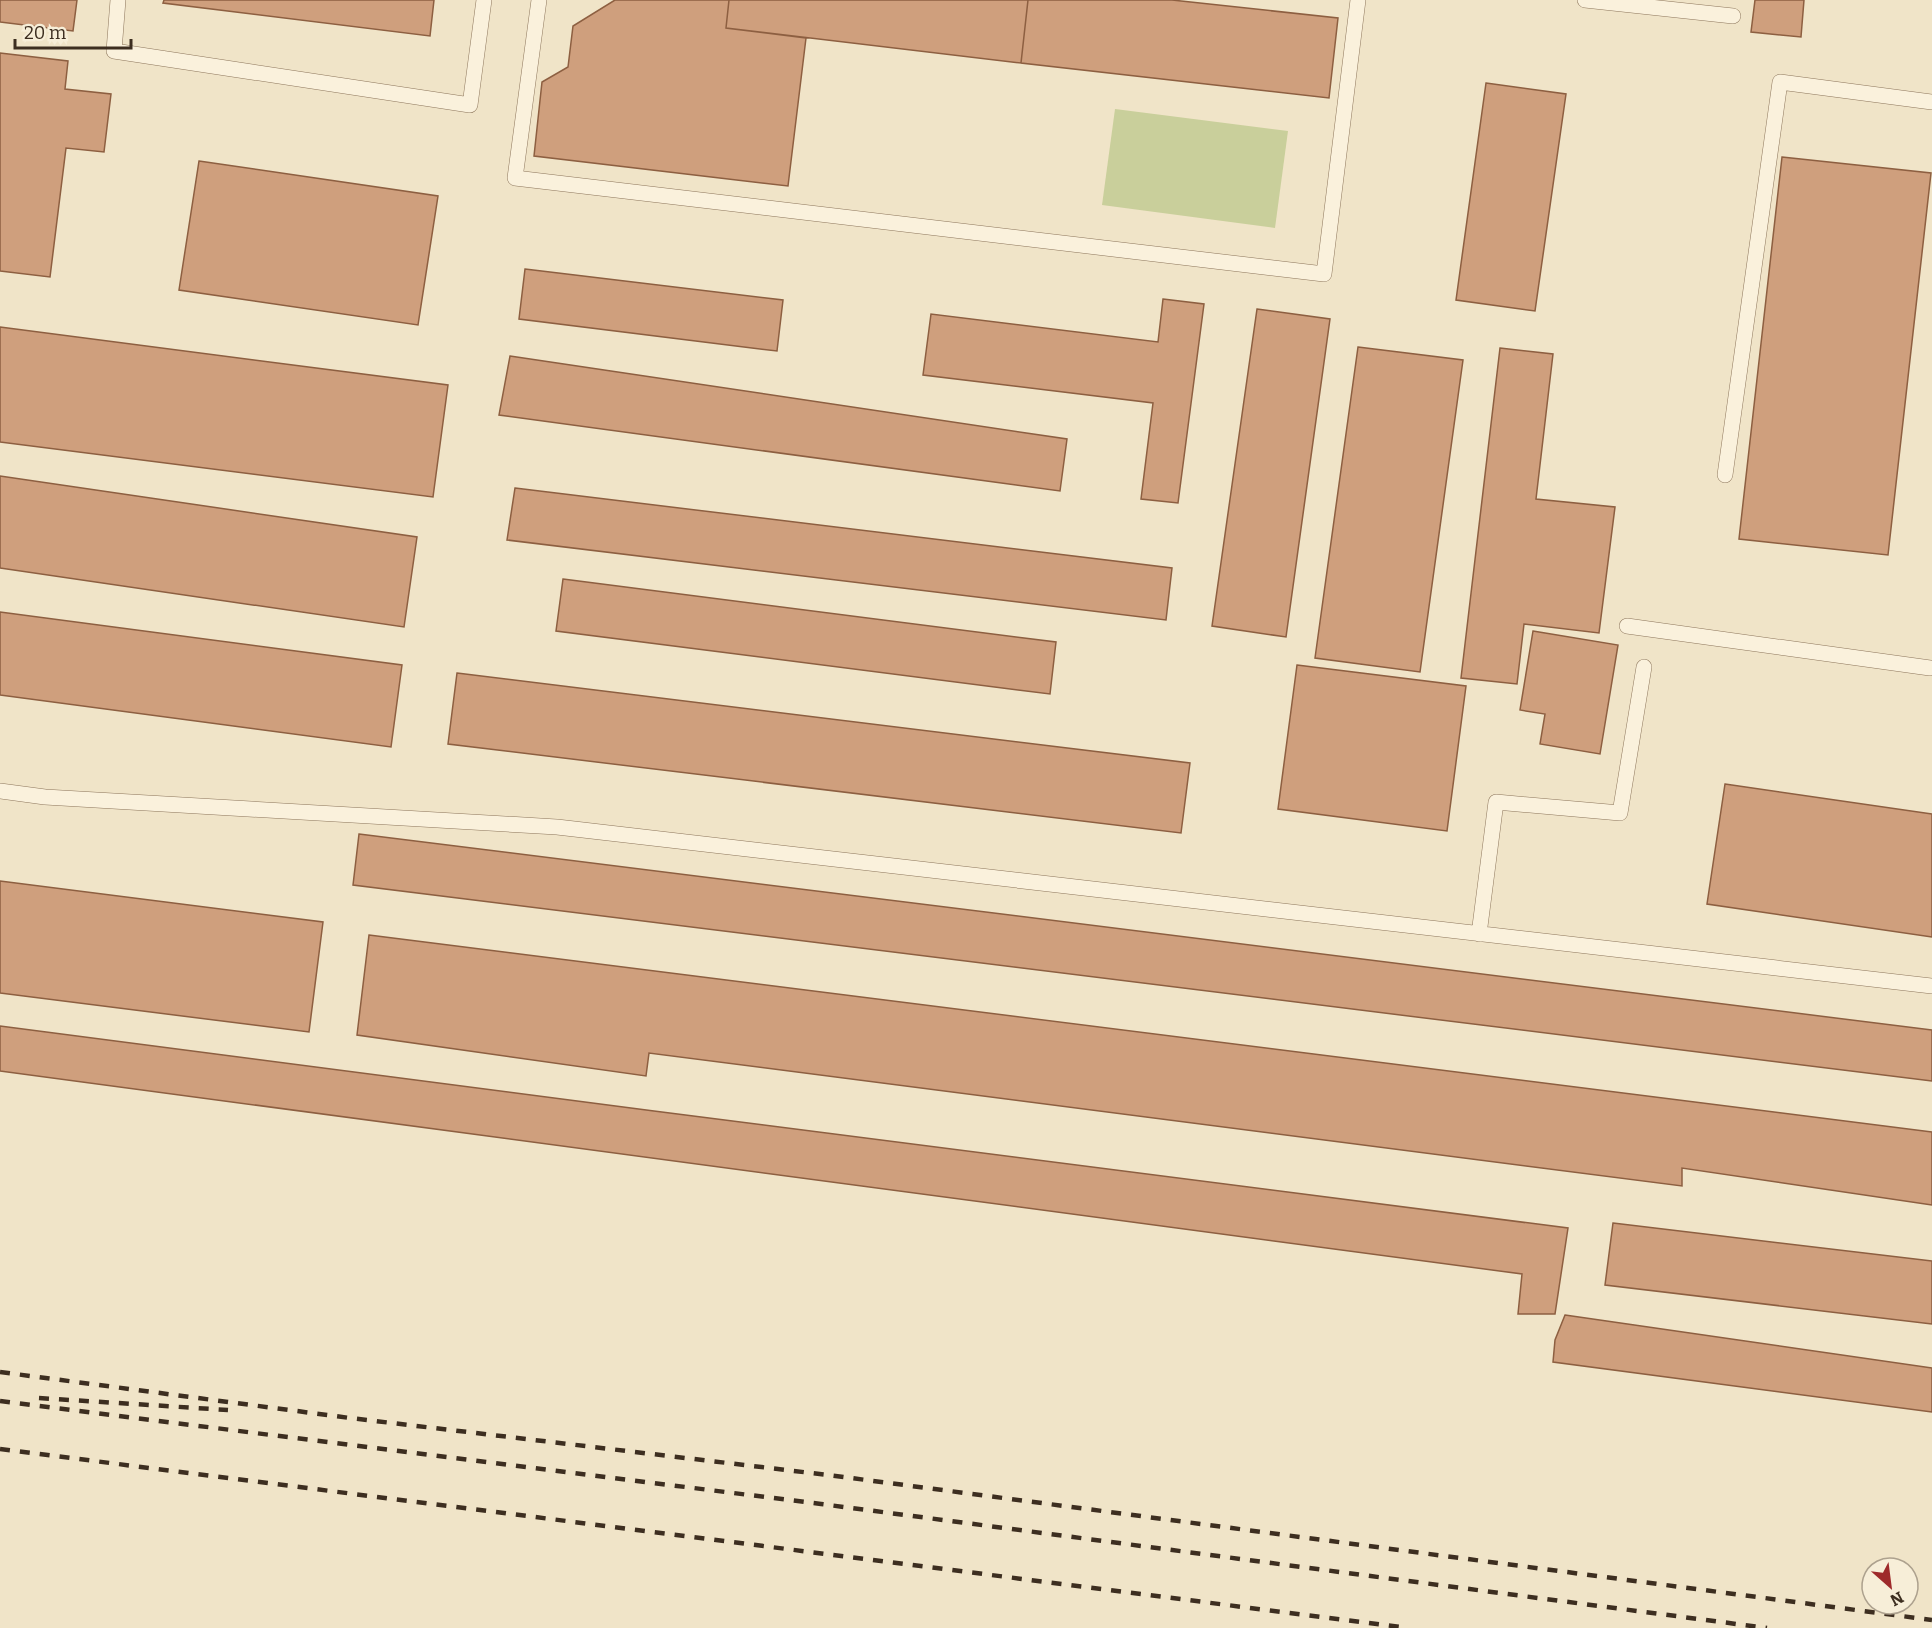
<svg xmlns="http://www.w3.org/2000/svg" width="1932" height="1628" viewBox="0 0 1932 1628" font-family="Bitter,serif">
	<rect width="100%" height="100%" fill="#f0e4c8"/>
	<path fill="#c9cf9b" d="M1115 109 1288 131 1275 228 1102 205Z"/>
	<path fill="#cf9f7d" stroke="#8d5f41" stroke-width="1.5" d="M0 0H77L73 31 0 22Z
		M164 0H434L430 36 163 3Z
		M615 0H729L726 28 806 38 788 186 534 156 542 82 568 67 573 26Z
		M729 0H1028L1021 63 726 28Z
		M1028 0H1172L1338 18 1329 98 1021 63Z
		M1755 0H1804L1801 37 1751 32Z
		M0 53 68 61 65 89 111 94 104 152 66 148 50 277 0 271Z
		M1486 83 1566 94 1535 311 1456 300Z
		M1782 157 1931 173 1888 555 1739 539Z
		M199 161 438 196 418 325 179 290Z
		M525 269 783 300 777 351 519 319Z
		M1163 299 1204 304 1178 503 1141 499 1153 403 923 375 931 314 1158 342Z
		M1257 309 1330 319 1286 637 1212 626Z
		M0 327 448 385 433 497 0 442Z
		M1358 347 1463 360 1420 672 1315 658Z
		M1500 348 1553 354 1536 499 1615 507 1599 633 1524 624 1517 684 1461 678Z
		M510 356 1067 439 1060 491 499 415Z
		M0 476 417 537 404 627 0 568Z
		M515 488 1172 568 1166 620 507 540Z
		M563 579 1056 642 1050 694 556 631Z
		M0 612 402 665 391 747 0 695Z
		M1533 631 1618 645 1600 754 1540 744 1545 714 1520 710Z
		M1297 665 1466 686 1447 831 1278 809Z
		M457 673 1190 763 1181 833 448 744Z
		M1725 784 1932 814V937L1707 904Z
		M359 834 1932 1030V1081L353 885Z
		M0 881 323 922 309 1032 0 993Z
		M369 935 1932 1132V1205L1682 1168V1186L649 1053 646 1076 357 1035Z
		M0 1026 654 1111 1568 1228 1555 1314H1518L1522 1274 0 1071Z
		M1613 1223 1932 1261V1324L1605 1285Z
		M1565 1315 1932 1368V1412L1553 1362 1555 1340Z"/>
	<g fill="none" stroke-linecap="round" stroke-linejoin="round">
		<g stroke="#8d765c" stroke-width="16">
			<path id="service" d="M118 0 114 51 470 105 484 0
				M539 0 515 178 1324 274 1358 0
				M1585 0 1733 16
				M1725 475 1780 82 1932 102
				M1627 626 1930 668
				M0 791 45 797 557 827 1932 986
				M1479 934 1496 802 1620 813 1644 667"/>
		</g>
		<use href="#service" stroke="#faf1dc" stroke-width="15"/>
		<path stroke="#3d2e20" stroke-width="4.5" stroke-dasharray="10 10" stroke-linecap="butt" d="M0 1372 350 1418 828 1475 1932 1620
			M39 1398 228 1410
			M0 1401 821 1504 1767 1628
			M0 1449 1408 1628"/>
	</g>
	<g transform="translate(1890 1586) rotate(152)"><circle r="28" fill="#f7eed8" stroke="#ada18e" stroke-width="1.5"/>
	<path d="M0-4.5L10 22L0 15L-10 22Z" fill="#9e2a2b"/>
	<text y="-9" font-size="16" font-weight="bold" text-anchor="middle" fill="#3d2e20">N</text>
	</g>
	<path d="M15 39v9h116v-9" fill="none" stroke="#3d2e20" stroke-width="3"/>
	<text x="24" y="39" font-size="18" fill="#3d2e20" stroke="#f7eed8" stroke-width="4.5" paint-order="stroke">20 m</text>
</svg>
